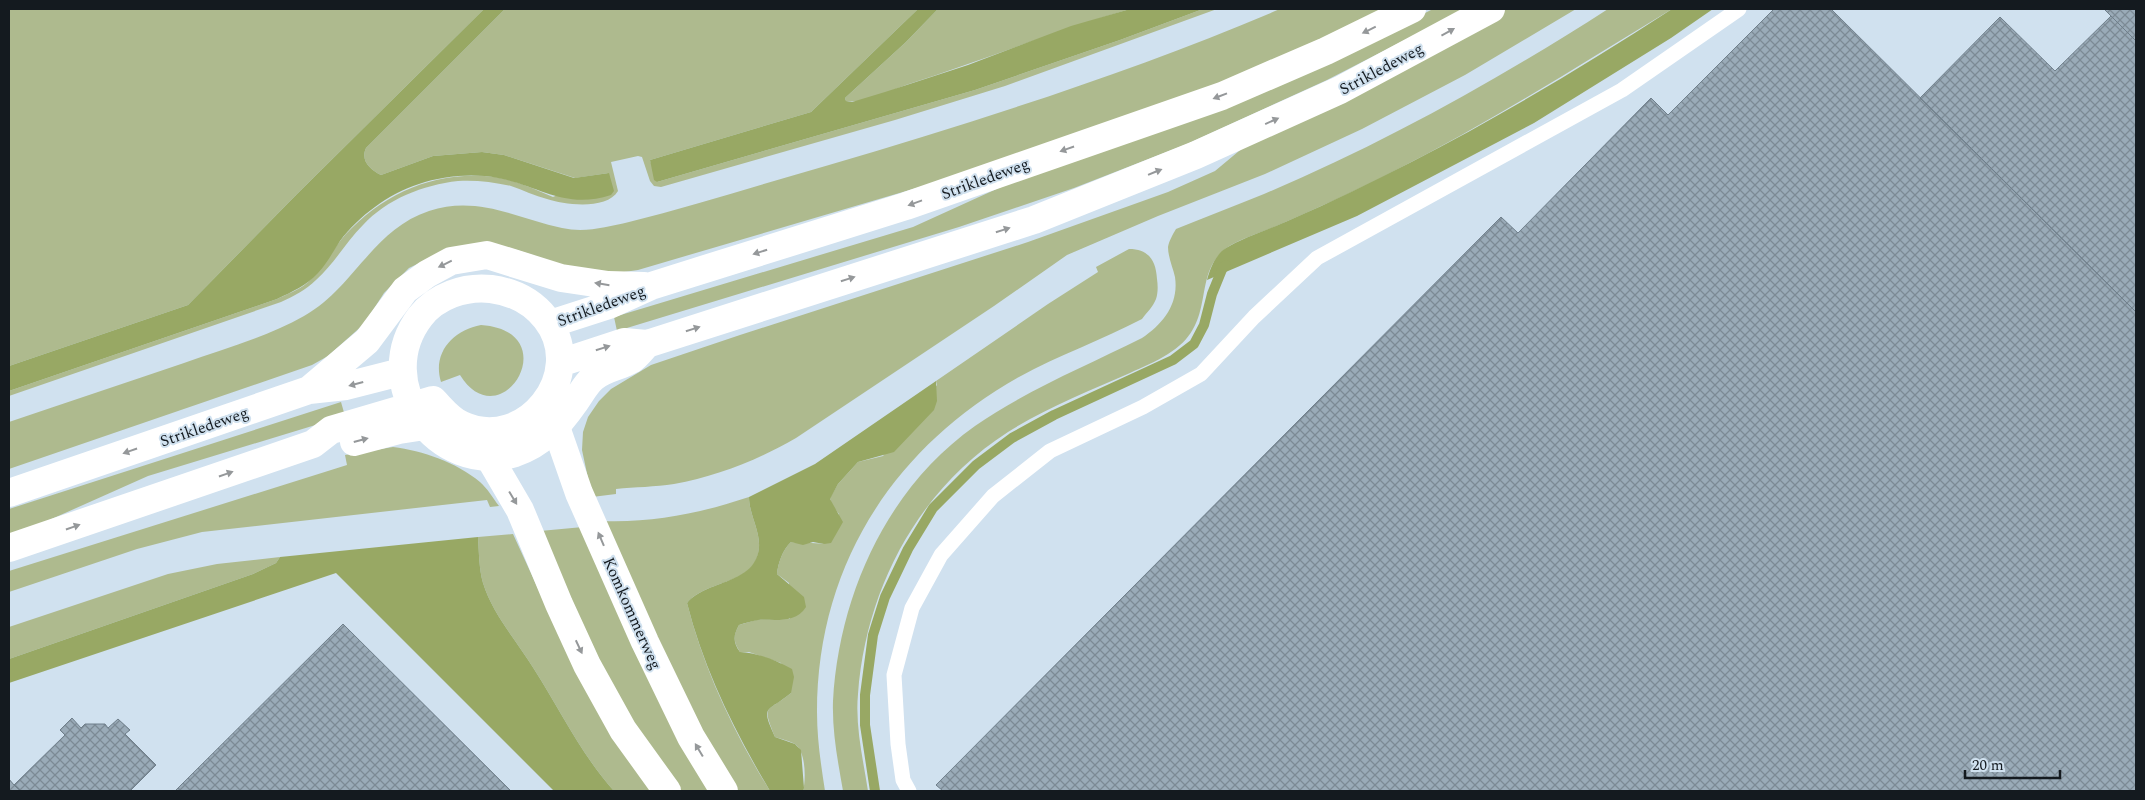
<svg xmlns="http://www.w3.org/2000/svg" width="2145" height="800" viewBox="0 0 2145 800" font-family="Spectral,serif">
	<defs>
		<pattern id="building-cross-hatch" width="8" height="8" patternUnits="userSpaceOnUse" patternTransform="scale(1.25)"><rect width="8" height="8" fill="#9aabb8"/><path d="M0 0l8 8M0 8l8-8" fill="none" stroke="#7c8a95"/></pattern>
	</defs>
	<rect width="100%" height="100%" fill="#d0e1ef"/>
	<path fill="#aeba8e" d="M9 9H484L297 194 188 305 9 366Z
		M505 9H918L811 112 650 160 657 182 975 90 1120 40 1203 9H1217L1005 86 895 120 661 187 654 186 650 181 642 157 638 156 611 162 618 191C607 210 565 205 547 199 535 196 523 190 511 186 493 182 476 180 458 181 423 185 387 199 363 225 346 242 334 264 316 280 306 290 294 296 281 302L9 396V391L277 299C287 294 299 290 307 283 323 269 332 250 345 235 385 192 436 170 495 177 515 180 534 189 553 197L609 173 575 178 504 155 482 152 433 156 381 175C371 170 360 161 366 148Z
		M938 9H1130C1055 31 983 60 909 84 892 90 862 104 846 101L845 98 906 42Z
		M1280 9H1391L1199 93 947 179 638 270 610 274 583 272 517 250 498 246 442 252 409 268 384 293 364 324 328 356 312 365 9 469V422C67 402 126 383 184 363 224 349 267 337 304 316 354 288 372 230 429 211 477 195 517 218 562 228 585 233 607 227 629 222 696 205 762 184 829 165 982 120 1134 71 1280 9Z
		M1433 9H1465L1327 80 1187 144 1074 188 959 227 617 331 614 317 913 227 1032 173 1371 40Z
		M1505 9H1576L1465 75 1362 129 1265 174 1158 216 1067 255 994 306 796 438C758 460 717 476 674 484 655 487 635 487 616 489V494L592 497 582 450 583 432 588 417 599 401 611 389 651 365 740 335 1028 242 1168 192 1215 171 1263 131 1381 76Z
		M1608 9H1672C1581 64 1491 122 1396 170 1356 191 1315 209 1274 227 1260 233 1234 241 1224 250 1191 278 1218 324 1168 354 1156 362 1142 367 1130 373 1089 391 1046 408 1008 432 918 490 866 588 858 694 855 726 863 759 868 791H843C838 762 832 732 833 701 839 595 887 488 975 426 1027 390 1086 366 1142 338 1163 324 1179 304 1175 277 1173 268 1168 257 1168 247 1169 241 1173 234 1176 229 1205 217 1235 206 1264 194 1381 145 1501 78 1608 9Z
		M1129 249C1149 249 1156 261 1157 279 1158 286 1158 293 1156 299 1153 307 1147 312 1142 319 1102 340 1059 355 1019 377 893 448 817 566 817 712 817 739 821 765 825 791H803C806 780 806 751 795 744 790 741 781 739 775 737 761 703 767 713 791 693L781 663 749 652H740C733 641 733 636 739 625L756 620 790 619 789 583 777 574C778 563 783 549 791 542 803 544 812 542 824 544L839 514 831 504 830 498 838 484 858 462 883 456 937 385 936 381 1048 304 1098 272 1096 267Z
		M481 325C568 331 501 441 460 375L441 382C432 353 453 330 481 325Z
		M341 402 345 416 148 476 9 538V509Z
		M393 447C423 451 456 462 480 482 487 488 493 498 499 506L490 507 487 500 202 532 137 549 9 592V571L347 465 345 455Z
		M749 497C749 514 760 530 759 547 757 586 708 578 687 603 704 670 734 733 770 791H737L691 717 602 521C653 523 701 513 749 497Z
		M583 527 713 791H680L640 733 611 685 540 531Z
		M513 534 546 606 654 791H614C581 754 560 710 534 669 517 641 493 615 483 583 479 569 479 552 478 537Z
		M280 557 276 563 253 574 9 659V627L168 574 217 564Z"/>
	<path fill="#98a864" d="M484 9H505L366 148C360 161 371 170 381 175L433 156 482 152 504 155 574 178 609 173 614 191 611 195C565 210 540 186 498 178 472 173 443 176 419 184 388 194 359 216 340 241 333 252 327 263 318 273 307 285 292 292 277 299L9 391V366L188 305 297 194Z
		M918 9H938L906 42 845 98 846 101 852 102 885 92 968 65 1071 26 1130 9H1203L1120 40 975 90 657 182 654 180 650 160 811 112Z
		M1672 9H1713L1671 38 1534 123 1357 216 1207 280C1210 269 1215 255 1226 248 1242 238 1273 228 1292 219 1424 161 1551 88 1672 9Z
		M936 381 937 401 934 410 894 452 858 462 838 484 830 499 843 522 831 543 824 544 813 542 803 545 791 542C783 549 778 563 777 574L804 597 806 607C795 624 776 619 758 620 752 621 745 623 739 625 733 636 733 642 740 652 758 653 776 660 792 669L794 677 791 693C767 713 760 704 775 737L795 744 801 750 804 788 803 791H770C735 732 704 670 687 603 707 579 756 585 759 547 760 530 749 514 749 497L815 464Z
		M478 537C479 552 479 569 483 583 493 615 517 641 534 669 560 710 581 754 614 791H554L336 573 9 683V659L253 574 276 563 280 557Z"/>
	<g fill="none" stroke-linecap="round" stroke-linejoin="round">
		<path stroke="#98a864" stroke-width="10" d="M875 791 865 725V695L873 635 885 597 908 549 933 508 976 465 1012 438 1054 415 1173 360 1194 344 1204 325 1212 294 1223 267 1226 265"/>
	</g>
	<path fill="url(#building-cross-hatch)" stroke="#6f7f8b" d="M1774 9H1831L2136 312V791H943L936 785 1501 217 1518 233 1651 98 1668 115Z
		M2104 9H2136V41Z
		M2111 16 2136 41V312L1920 98 2000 17 2055 71Z
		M343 624 511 791H175Z
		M72 718 81 728 85 724H105L108 728 118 719 130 730 125 734 156 765 130 791H21L14 785 65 735 60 730Z
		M9 779 14 785 21 791H9Z"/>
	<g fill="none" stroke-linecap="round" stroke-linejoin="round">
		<path stroke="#fff" stroke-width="15" d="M909 791 903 780 898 744 894 675 912 608 941 555 993 496 1050 451 1143 407 1201 374 1254 317 1317 258 1622 90 1739 9"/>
		<path stroke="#fff" stroke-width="28" d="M556 427 579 493 645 642 691 737 724 791
			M489 457 520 510 559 604 587 665 623 730 667 791"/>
		<path stroke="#fff" stroke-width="28" d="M550 324 609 305 651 286 906 206 1222 96 1326 51 1412 9
			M560 363 624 342 647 344 1034 220 1196 155 1340 90 1491 9
			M309 390 367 341 405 290 427 274 451 261 487 255 561 278 608 285 644 286
			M354 442 399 430 425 426
			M9 493 309 390 346 386 401 372
			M9 548 313 444 331 430 433 400C442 409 450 420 462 425 525 454 589 374 546 319 532 301 514 292 491 289 465 286 436 296 420 317 370 383 437 477 515 453 542 444 559 425 575 402 581 394 585 385 593 378 604 368 619 367 631 360 637 356 642 349 647 344"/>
	</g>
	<defs><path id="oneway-solid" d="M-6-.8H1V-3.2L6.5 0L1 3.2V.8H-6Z" transform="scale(1.25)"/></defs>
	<g fill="#95989a">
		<use href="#oneway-solid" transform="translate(1369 30) rotate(154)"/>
		<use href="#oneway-solid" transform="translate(1448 32) rotate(-29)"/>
		<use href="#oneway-solid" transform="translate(1220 96) rotate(159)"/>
		<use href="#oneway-solid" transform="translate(1272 121) rotate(-24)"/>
		<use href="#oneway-solid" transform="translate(1067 149) rotate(161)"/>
		<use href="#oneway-solid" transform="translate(1155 172) rotate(-22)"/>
		<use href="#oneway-solid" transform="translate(915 203) rotate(160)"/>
		<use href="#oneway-solid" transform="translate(1003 230) rotate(-18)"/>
		<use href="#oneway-solid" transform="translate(760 252) rotate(162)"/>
		<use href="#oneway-solid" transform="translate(445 264) rotate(154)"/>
		<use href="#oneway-solid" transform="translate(848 279) rotate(-18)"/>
		<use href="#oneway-solid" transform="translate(602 284) rotate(-171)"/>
		<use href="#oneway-solid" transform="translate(693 329) rotate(-18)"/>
		<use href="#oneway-solid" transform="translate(603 348) rotate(-17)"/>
		<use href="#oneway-solid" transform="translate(356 384) rotate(165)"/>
		<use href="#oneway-solid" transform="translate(361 440) rotate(-15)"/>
		<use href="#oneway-solid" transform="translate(130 451) rotate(161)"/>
		<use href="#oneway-solid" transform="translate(226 474) rotate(-19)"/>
		<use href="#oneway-solid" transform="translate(513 498) rotate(59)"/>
		<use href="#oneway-solid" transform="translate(73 527) rotate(-19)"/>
		<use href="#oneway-solid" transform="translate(601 539) rotate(-113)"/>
		<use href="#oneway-solid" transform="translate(579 647) rotate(65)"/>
		<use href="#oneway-solid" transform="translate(699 750) rotate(-121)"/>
	</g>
	<g text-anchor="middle" stroke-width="4" stroke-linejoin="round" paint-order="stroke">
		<g font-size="16" fill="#141a1f" stroke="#d0e1ef">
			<text transform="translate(1381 68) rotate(-28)" y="6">Strikledeweg</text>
			<text transform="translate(985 178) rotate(-20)" y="6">Strikledeweg</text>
			<text transform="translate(601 305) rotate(-20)" y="6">Strikledeweg</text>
			<text transform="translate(204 426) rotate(-19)" y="6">Strikledeweg</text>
			<text transform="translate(633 613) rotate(66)" y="6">Komkommerweg</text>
		</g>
	</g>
	<rect width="2145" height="800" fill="none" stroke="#141a1f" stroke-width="20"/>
	<path d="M1965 770v8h95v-8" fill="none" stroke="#141a1f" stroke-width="2.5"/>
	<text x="1972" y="770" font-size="15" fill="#141a1f" stroke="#d0e1ef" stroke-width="4" paint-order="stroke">20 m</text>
</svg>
